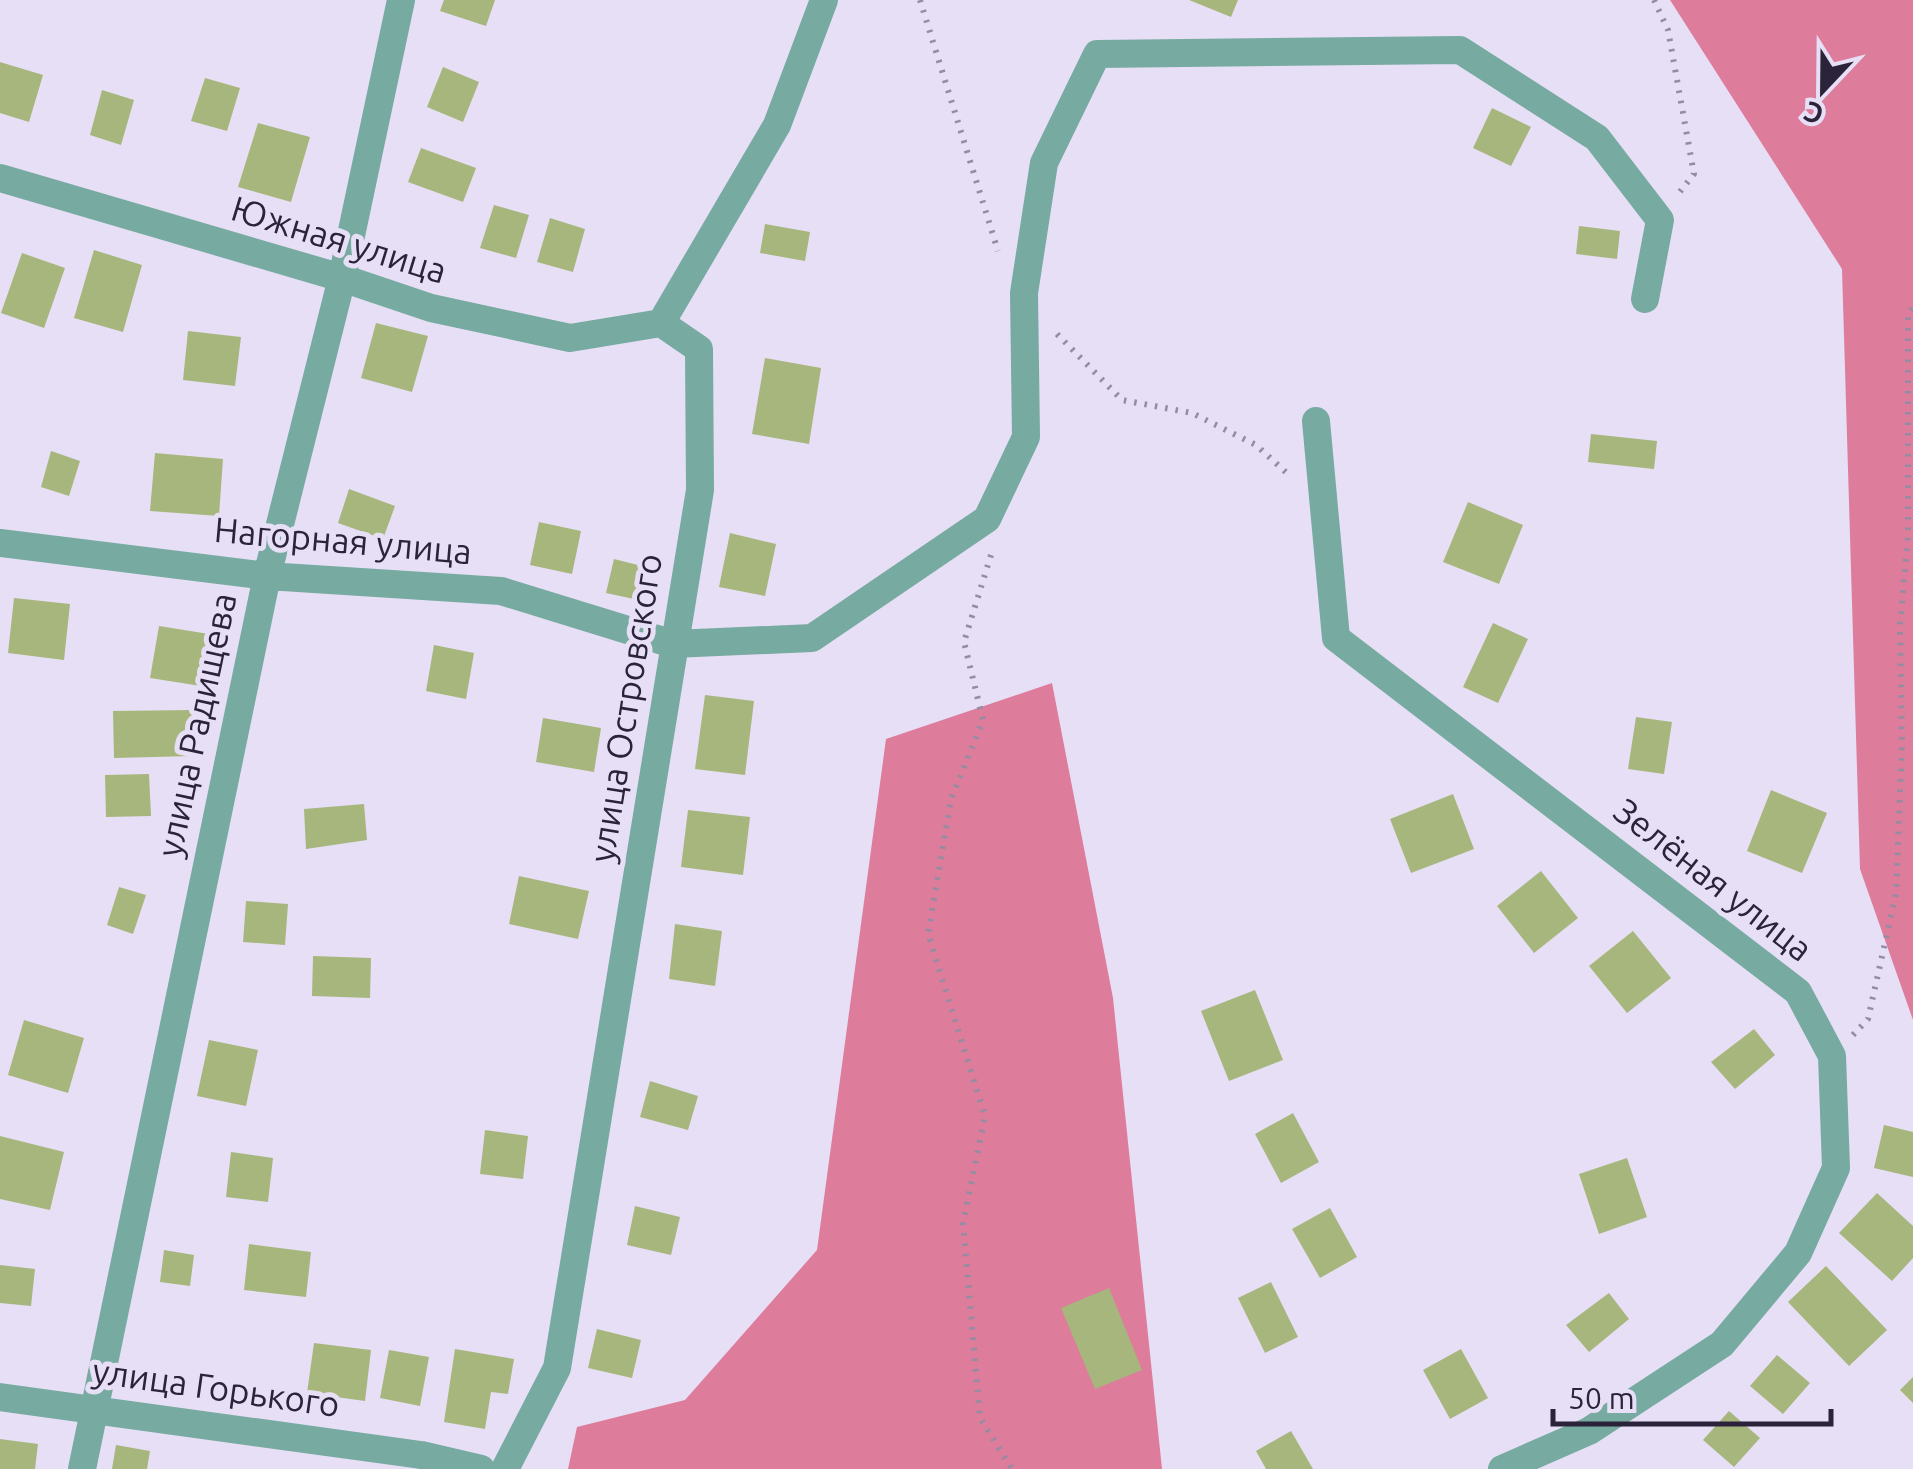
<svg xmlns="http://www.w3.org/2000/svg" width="1913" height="1469" viewBox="0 0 1913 1469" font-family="Ubuntu,sans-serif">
	<rect width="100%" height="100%" fill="#e7dff6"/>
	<path fill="#dd7c9b" d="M1670 0H1913V1020L1860 869 1842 269Z
		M1052 683 1113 998 1162 1469H568L577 1427 685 1400 817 1250 886 739Z"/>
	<path fill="#a7b67d" d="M444 0H495L486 26 440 11Z
		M1189 0H1238L1231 17Z
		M0 62 43 75 29 122 0 113Z
		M443 67 479 82 463 122 427 107Z
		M205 78 240 88 227 131 191 121Z
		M102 90 134 100 121 145 90 135Z
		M1492 108 1531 127 1511 166 1473 148Z
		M258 123 310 137 291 202 238 187Z
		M421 148 476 168 463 202 408 182Z
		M494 205 529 215 516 258 480 248Z
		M550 218 585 229 573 272 537 262Z
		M765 224 810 232 805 261 760 253Z
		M1579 226 1620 231 1617 259 1576 254Z
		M94 250 142 265 123 332 74 318Z
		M22 253 65 268 44 328 1 313Z
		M376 323 428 336 412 392 361 378Z
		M188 331 241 337 235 386 183 380Z
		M765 358 821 368 809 444 752 434Z
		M1591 434 1657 441 1654 469 1588 462Z
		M51 451 80 461 69 496 41 487Z
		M155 453 223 459 219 516 150 511Z
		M349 489 395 506 383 539 338 523Z
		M1468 502 1523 525 1499 584 1443 562Z
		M539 522 581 531 572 574 530 565Z
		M730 533 776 544 765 596 719 587Z
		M614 559 642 566 634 599 606 593Z
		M14 598 70 604 64 660 8 653Z
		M1493 623 1528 639 1498 703 1463 687Z
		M159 626 209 634 201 686 150 678Z
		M434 645 474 653 466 699 426 691Z
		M705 695 754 701 745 775 695 769Z
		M192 710 193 756 114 758 113 711Z
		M1636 717 1672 722 1664 774 1628 769Z
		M543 718 601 728 594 772 536 762Z
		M149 774 151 816 106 817 105 775Z
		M1771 790 1827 813 1802 873 1747 851Z
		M1453 794 1474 849 1411 873 1390 819Z
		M364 804 367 840 306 849 304 809Z
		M688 810 750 817 743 875 681 867Z
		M1541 871 1578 918 1534 953 1497 906Z
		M519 876 589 891 578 939 509 924Z
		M119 887 146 895 133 934 107 925Z
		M246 901 288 904 285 945 243 942Z
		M675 924 722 931 715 986 669 979Z
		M1633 931 1671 978 1627 1013 1589 966Z
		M313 956 371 958 370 998 312 996Z
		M1255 990 1283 1060 1229 1081 1201 1011Z
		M24 1020 84 1038 68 1093 8 1075Z
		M1754 1029 1775 1055 1735 1089 1711 1062Z
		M209 1040 258 1050 246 1106 197 1096Z
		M650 1081 698 1096 688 1130 640 1117Z
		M1293 1113 1319 1162 1281 1183 1255 1134Z
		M1884 1125 1913 1132V1177L1874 1168Z
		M485 1130 528 1136 523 1179 480 1174Z
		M0 1136 64 1152 50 1210 0 1199Z
		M231 1152 273 1158 268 1202 226 1197Z
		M1627 1158 1647 1217 1599 1234 1579 1174Z
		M1877 1193 1913 1226V1258L1892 1281 1839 1233Z
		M635 1206 680 1217 671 1255 627 1245Z
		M1330 1208 1357 1257 1320 1278 1292 1229Z
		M249 1244 311 1252 306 1297 244 1290Z
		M164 1250 194 1255 190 1286 160 1282Z
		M0 1265 35 1269 31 1306 0 1303Z
		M1826 1266 1887 1330 1849 1366 1788 1302Z
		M1271 1282 1298 1337 1265 1353 1238 1298Z
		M1109 1288 1142 1370 1095 1389 1061 1308Z
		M1609 1293 1629 1319 1589 1352 1566 1325Z
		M597 1329 641 1340 632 1378 588 1368Z
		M314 1343 371 1350 365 1401 307 1393Z
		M455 1349 514 1359 508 1394 491 1392 485 1429 444 1422Z
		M1461 1349 1488 1398 1450 1419 1423 1370Z
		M389 1350 429 1357 420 1406 380 1398Z
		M1777 1355 1810 1383 1783 1414 1750 1386Z
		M1913 1377V1403L1900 1390Z
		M1729 1411 1760 1438 1734 1467 1703 1440Z
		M1291 1431 1313 1469H1266L1256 1451Z
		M0 1439 38 1444 35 1469H0Z
		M116 1445 150 1451 147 1469H112Z"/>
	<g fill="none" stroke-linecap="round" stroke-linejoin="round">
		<path stroke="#948ca3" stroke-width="6" stroke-dasharray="2.5 8" stroke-linecap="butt" d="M920 0 998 251
			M1654 0 1668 30 1694 174 1679 193
			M1057 334 1122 400 1192 413 1256 445 1290 476
			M991 555 964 642 983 720 951 799 928 934 985 1116 963 1223 980 1418 1012 1469
			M1853 1035 1868 1019 1896 894 1902 745 1900 625 1908 535V315L1913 307"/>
		<path stroke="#77aaa0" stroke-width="28" d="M0 178 342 278 431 308 570 338 661 323
			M661 323 777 125 824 0
			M1316 421 1336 638 1798 992 1832 1056 1836 1168 1798 1253 1722 1344 1589 1431 1502 1469
			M0 543 267 576 501 591 673 644 812 638 987 519 1026 437 1024 293 1044 163 1097 54 1460 50 1597 138 1660 220 1645 299
			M0 1397 421 1455 481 1469
			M82 1469 267 576 342 278 401 0
			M505 1469 557 1368 700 490 699 349 661 323"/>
	</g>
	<g text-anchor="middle" stroke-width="10" stroke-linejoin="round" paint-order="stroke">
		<g font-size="35" fill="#2b2339" stroke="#e7dff6">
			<text transform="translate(339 240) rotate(17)" y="12">Южная улица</text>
			<text transform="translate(343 541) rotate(5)" y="12">Нагорная улица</text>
			<text transform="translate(626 708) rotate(-81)" y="12">улица Островского</text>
			<text transform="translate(197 725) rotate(-78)" y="12">улица Радищева</text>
			<text transform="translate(1713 880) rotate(38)" y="12">Зелёная улица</text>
			<text transform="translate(216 1388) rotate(8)" y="12">улица Горького</text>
		</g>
	</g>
	<g transform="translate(1823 90) rotate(202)" stroke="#e7dff6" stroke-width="8" paint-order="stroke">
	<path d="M0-8L18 38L0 25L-18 38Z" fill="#2b2339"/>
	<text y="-15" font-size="28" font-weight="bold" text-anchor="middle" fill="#2b2339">С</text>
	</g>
	<path d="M1553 1409v15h278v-15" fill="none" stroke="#2b2339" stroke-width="5"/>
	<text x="1568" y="1409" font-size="30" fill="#2b2339" stroke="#e7dff6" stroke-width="8" paint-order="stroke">50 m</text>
</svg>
